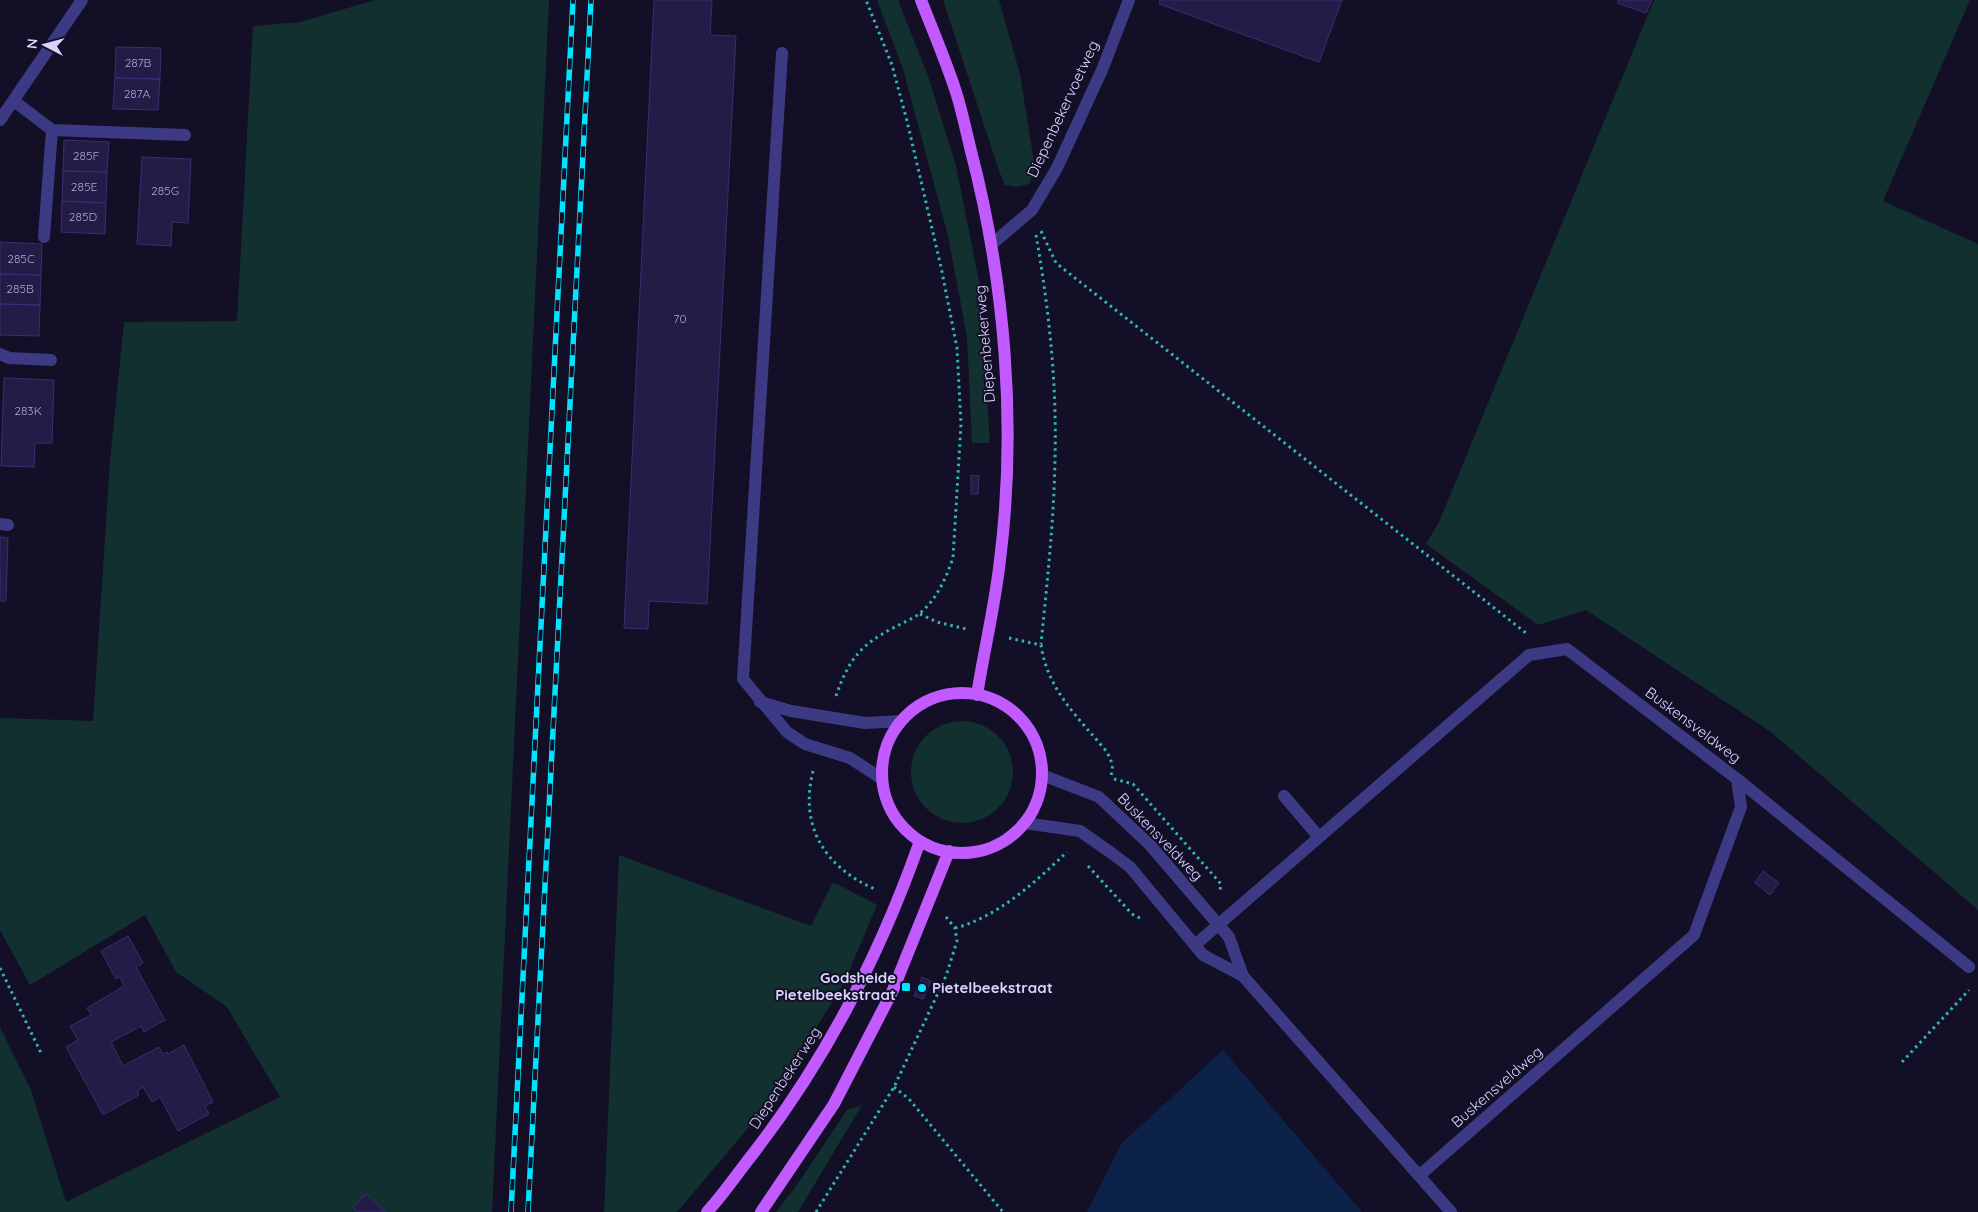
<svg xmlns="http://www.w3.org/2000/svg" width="1978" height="1212" viewBox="0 0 1978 1212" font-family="Quicksand,sans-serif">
	<rect width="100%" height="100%" fill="#130f26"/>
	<path fill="#12302f" d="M375 0H549L492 1212H0V1027L31 1090 66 1202 280 1097 227 1007 176 972 145 915 30 985 0 930V718L93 721 110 461 124 322 237 321 253 26 300 22Z
		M877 0H898L928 76 956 166 980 286 990 443H972L967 337 948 236 903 69Z
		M943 0H999L1020 74 1035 168 1029 184 1016 187 1005 185 999 171Z
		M1654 0H1970L1883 201 1978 244V910L1771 732 1586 610 1538 625 1426 544 1439 522Z
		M911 772a51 51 0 1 1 102 0a51 51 0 1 1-102 0Z
		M619 855 811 926 833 882 877 905 845 981 773 1099 677 1212H604Z
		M862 1105 798 1212H776L797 1185 847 1110Z"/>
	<path fill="#0c2248" d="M1223 1050 1362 1212H1087L1121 1144Z"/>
	<path fill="#241b47" stroke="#3b2d73" d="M654 0H712L710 35 736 36 707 604 649 601 648 629 624 628Z
		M1160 0H1342L1319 62 1159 4Z
		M1618 0H1652L1646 13 1617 3Z
		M116 47 161 48 160 79 115 78Z
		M115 78 160 79 158 110 113 109Z
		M64 140 109 142 107 172 63 171Z
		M142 157 191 159 188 223 172 222 171 246 137 244Z
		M63 171 107 172 106 203 62 201Z
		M62 201 106 203 105 234 61 232Z
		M0 242 42 244 41 275 0 274Z
		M0 274 41 275 40 305 0 304Z
		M0 304 40 305 39 336 0 335Z
		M4 378 54 380 52 443H35L34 467 1 466Z
		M971 475 979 476 978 494H971Z
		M0 537 8 538 6 601H0Z
		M1763 871 1779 883 1770 895 1755 883Z
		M128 936 143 963 136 967 165 1020 144 1032 141 1026 111 1042 123 1066 159 1047 163 1054 167 1052 168 1054 184 1045 213 1102 205 1106 209 1114 178 1131 160 1097 152 1102 143 1087 137 1091 139 1095 103 1115 66 1047 78 1040 70 1026 91 1015 87 1008 124 986 120 977 116 979 101 951Z
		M922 977 931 981 923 999 914 996Z
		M366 1194 386 1212H358L353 1207Z"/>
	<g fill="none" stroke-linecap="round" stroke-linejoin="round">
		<path stroke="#2fb8b0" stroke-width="3" stroke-dasharray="2.5 4" stroke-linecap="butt" d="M1041 231 1056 263 1526 633
			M1036 235C1049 309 1057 384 1055 458 1054 521 1047 583 1041 644
			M920 614 937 622 966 629
			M1009 638 1041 645C1048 691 1078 717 1107 752 1111 760 1115 768 1110 777
			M836 696C848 661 860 645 893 628 902 623 913 619 920 613 937 599 946 578 953 558L961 424 957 348 941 267 907 121 892 65 866 0
			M813 771C799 827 825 868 877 890
			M1114 779 1133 784 1221 884 1220 890
			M1088 866 1132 914 1142 919
			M955 928C998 917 1035 882 1067 852
			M0 968 41 1053
			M1902 1062 1969 990
			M894 1087 909 1099 1003 1212
			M816 1212 894 1087 946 976 957 941 955 928 946 917"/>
		<path stroke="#3d3a85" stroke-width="12" d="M782 53 743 679 787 732 805 744 850 758 882 779
			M14 101 52 130 44 237
			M0 120 82 0
			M52 130 185 135
			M992 244 1032 210 1057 168 1102 70 1129 0
			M0 354 9 358 51 360
			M0 524 8 525
			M760 702 791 711 865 723 901 721
			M1042 775 1099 797 1150 845 1229 937 1243 976
			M1737 779 1969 967
			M1284 796 1319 837
			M1025 823 1080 831 1110 852 1130 867 1203 955 1243 976 1451 1212
			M1195 945 1529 655 1567 649 1737 779 1741 807 1694 935 1420 1175"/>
		<path stroke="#c25bff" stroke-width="12" d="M921 0C933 31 946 61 956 92 962 111 966 131 971 151 1005 282 1017 425 1000 560 995 606 984 650 977 695
			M882 773a80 80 0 1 1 160 0a80 80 0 1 1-160 0Z
			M707 1212C723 1195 737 1174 752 1155 826 1060 880 955 920 841
			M761 1212 834 1104 893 990 949 851"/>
		<g stroke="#00e5ff" stroke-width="5.5">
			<path id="rail" d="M511 1212 573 0
				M528 1212 591 0"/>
		</g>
		<use href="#rail" stroke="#130f26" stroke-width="4" stroke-dasharray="11" stroke-linecap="butt"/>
	</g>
	<g fill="#00e5ff" stroke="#130f26" stroke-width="2">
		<rect x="901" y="982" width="10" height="10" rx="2.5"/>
		<circle cx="922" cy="988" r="5"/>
	</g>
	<g text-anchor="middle" stroke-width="4" stroke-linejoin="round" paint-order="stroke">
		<g font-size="12" fill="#aca6d1">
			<text x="138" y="67">287B</text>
			<text x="137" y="98">287A</text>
			<text x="86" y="160">285F</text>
			<text x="84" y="191">285E</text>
			<text x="165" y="195">285G</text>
			<text x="83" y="221">285D</text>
			<text x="21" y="263">285C</text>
			<text x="20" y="293">285B</text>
			<text x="680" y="323">70</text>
			<text x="28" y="415">283K</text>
		</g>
		<g font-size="15" fill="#d9d4ff" stroke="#130f26">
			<text transform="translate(1063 109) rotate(-65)" y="5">Diepenbekervoetweg</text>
			<text transform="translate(985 344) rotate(-95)" y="5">Diepenbekerweg</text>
			<text transform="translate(1693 725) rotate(37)" y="5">Buskensveldweg</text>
			<text transform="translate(1160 837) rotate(46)" y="5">Buskensveldweg</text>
			<text transform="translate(785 1078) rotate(-57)" y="5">Diepenbekerweg</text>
			<text transform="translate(1497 1087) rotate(-41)" y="5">Buskensveldweg</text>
		</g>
		<g font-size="15" font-weight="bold" fill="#d9d4ff" stroke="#130f26" text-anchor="end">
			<text x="896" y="983">Godsheide<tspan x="896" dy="17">Pietelbeekstraat</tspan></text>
			<text x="932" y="993" text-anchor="start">Pietelbeekstraat</text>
		</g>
	</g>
	<g transform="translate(45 45) rotate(276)" stroke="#130f26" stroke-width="4" paint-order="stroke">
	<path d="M0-4L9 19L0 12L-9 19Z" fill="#d9d4ff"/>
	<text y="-8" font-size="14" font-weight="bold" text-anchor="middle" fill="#d9d4ff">N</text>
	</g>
</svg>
